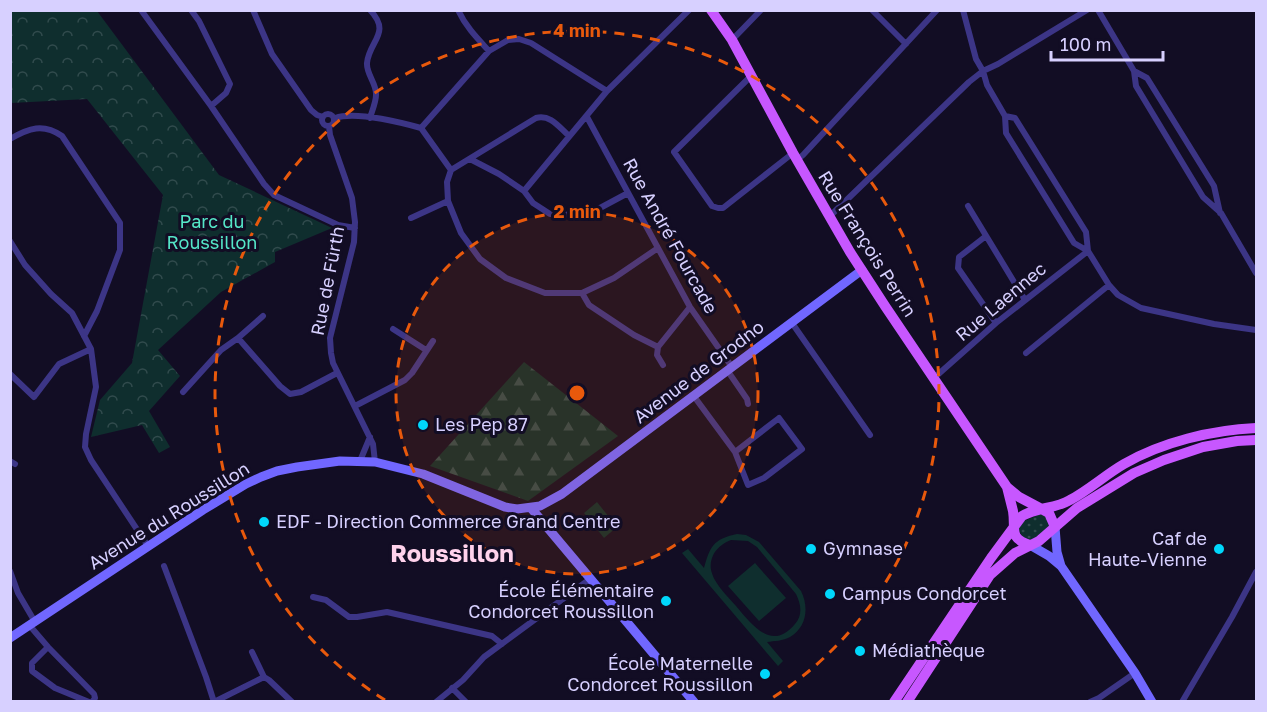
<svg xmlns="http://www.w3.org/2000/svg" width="1267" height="712" viewBox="0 0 1267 712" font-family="'Golos Text',sans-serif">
	<defs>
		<pattern id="grass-dots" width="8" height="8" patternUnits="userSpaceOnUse" patternTransform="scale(1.5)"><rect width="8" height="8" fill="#0f2e2e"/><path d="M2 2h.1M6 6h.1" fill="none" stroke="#314b4d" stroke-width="1.8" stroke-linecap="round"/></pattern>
		<pattern id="forest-firs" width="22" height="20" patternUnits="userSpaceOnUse" patternTransform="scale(1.5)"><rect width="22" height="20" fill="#0f2e2e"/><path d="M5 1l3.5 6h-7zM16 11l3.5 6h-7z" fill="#314b4d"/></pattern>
		<pattern id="park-crowns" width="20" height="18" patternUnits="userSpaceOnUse" patternTransform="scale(1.5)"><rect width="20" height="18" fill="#0f2e2e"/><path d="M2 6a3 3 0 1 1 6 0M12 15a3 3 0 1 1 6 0" fill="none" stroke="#314b4d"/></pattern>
	</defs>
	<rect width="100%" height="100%" fill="#120d24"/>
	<path fill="url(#grass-dots)" d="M1040 514 1046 517 1049 525 1048 528C1040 534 1028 547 1021 534 1018 528 1019 529 1020 523Z"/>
	<path fill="url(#forest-firs)" d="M524 362 618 436 528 501 430 466Z"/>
	<path fill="url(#park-crowns)" d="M11 10 97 11 219 175 332 228 275 252V262L221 292 158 350 180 376 149 411 170 447 159 453 142 425 91 437 100 400 132 363 163 195 87 99 11 103Z"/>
	<path fill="#0f2e2e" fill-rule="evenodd" d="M597 502 617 527 604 538 584 513Z
		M737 534 746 535 759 542 801 591C809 607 807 627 790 637 783 641 774 641 767 642L783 661 778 666 682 553 688 549 704 568C710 547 713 539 737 534ZM731 540 748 541 757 547 796 594C801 604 803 615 795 624 772 652 752 625 736 606 726 594 705 576 712 558 715 549 723 543 731 540Z
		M755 563 786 598 759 621 728 586Z"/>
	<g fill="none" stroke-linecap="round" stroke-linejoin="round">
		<path stroke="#3c3586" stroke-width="6" d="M141 10 211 106 264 184 274 195 338 225 355 228
			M191 10 199 21 230 84 226 93 211 106
			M253 10 272 54 311 110 317 115 323 117
			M370 10C392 33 369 41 367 63 366 74 377 84 376 95 376 102 372 111 370 118
			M458 10C466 27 477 38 489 51
			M872 10 906 44
			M963 10 976 59 983 71 987 85 1005 116 1006 133 1074 243 1088 251 1109 285 1118 295 1141 308 1214 324 1256 330
			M1098 10 1134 71 1136 86 1203 197 1221 213 1256 273
			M732 40 761 10
			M1134 71 1147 78 1214 186 1220 213
			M751 76 674 152 712 206 718 208H723L793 153
			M322 120a6 6 0 1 1 12 0a6 6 0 1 1-12 0Z
			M1005 116 1015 118 1086 232 1088 251
			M587 117 690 307 732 367
			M335 118C356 111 399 122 421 128L489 51 508 40 519 39 531 43 607 91 689 10
			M329 126 330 135 352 198 355 222 354 242 330 338 331 353 333 363 373 444 375 462
			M421 128 451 170
			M10 139C29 128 43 123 62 136L120 223V250L97 311 84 336
			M470 159 499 174 524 191 533 203 550 214 578 215 600 208 628 193
			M797 160 803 155 937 10
			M451 170 447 182 448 201 461 233 480 259 506 278 545 293H582L614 278 658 248
			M451 170 536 118C550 114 559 127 569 136
			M524 191 607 91
			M968 206 1025 300
			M830 216 969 82 983 71 998 64 1087 10
			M411 218 448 201
			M986 236 959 257 958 268 996 323
			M10 241 25 265 51 294 72 313 91 349 96 387 86 434 85 447 91 460 148 546
			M582 293 589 305 634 335 658 347 690 307
			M792 323 870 435
			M393 329 426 350
			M238 338 263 316
			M658 347 657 355 663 365
			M1026 353 1109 285
			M727 370 747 399 748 404
			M10 374 34 397 59 364 91 349
			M934 378 996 323 1088 251
			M183 392 221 350 238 338 280 386 290 394 301 392 337 373
			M693 395 735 452 748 485 764 478 802 449 779 418 735 452
			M355 406 405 380 412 373 433 341
			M10 461 15 464
			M360 461 370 437
			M164 566 206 677 214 702
			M10 571 18 593 35 622
			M313 597 326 600 349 617H357L387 612 492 636 502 644
			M30 626 48 647 94 694 95 698 92 702
			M48 647 32 663V671L55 688 89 702
			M252 652 264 677 269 680 292 702
			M452 688 466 702
			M214 702 264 677
			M436 702 463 680 484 657 590 579
			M1090 702 1099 698 1135 673
			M1182 702 1232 617 1256 572"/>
		<path stroke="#7167ff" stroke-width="9" d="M531 508 694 702
			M1055 527 1057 552 1061 566
			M1030 545 1049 556 1061 566 1135 673 1152 702
			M10 638 203 510 246 484 261 477 277 471 297 467 340 461 375 462 423 474 505 507 517 509 540 506 562 494 862 270"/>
		<path stroke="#c757ff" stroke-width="10" d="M711 10 732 40 793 153 850 252 885 306 1007 487 1019 497 1049 513 1055 527
			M1007 487C1009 495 1011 503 1013 511 1016 529 1008 538 1030 545
			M894 702 991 558 1022 516C1037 507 1055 509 1070 500 1089 490 1105 475 1124 464 1162 442 1212 430 1256 428
			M907 702 990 575 1015 553 1039 541 1077 508 1134 473 1164 460 1203 447 1237 441 1256 440"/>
	</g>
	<circle cx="577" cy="393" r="181" fill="#e8590c" fill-opacity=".12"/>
	<g fill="none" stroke="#e8590c" stroke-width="3" stroke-dasharray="10 8">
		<circle cx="577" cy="393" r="181"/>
		<path d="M385 700A362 362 0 1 1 769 700"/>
	</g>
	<g fill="#00d7fb" stroke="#120d24" stroke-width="2">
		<circle cx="423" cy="425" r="6"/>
		<circle cx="264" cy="522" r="6"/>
		<circle cx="811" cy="549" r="6"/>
		<circle cx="1219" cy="549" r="6"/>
		<circle cx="830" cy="594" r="6"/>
		<circle cx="666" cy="601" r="6"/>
		<circle cx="860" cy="651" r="6"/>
		<circle cx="765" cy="674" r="6"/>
	</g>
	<g text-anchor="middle" stroke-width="6" stroke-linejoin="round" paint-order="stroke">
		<g font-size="18" fill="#55e6c8" stroke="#120d24">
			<text x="212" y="228">Parc du<tspan x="212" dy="21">Roussillon</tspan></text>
		</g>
		<g font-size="18" fill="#d7d0ff" stroke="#120d24">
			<text transform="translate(670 236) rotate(61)" y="6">Rue André Fourcade</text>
			<text transform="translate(867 244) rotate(58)" y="6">Rue François Perrin</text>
			<text transform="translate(328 281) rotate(-79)" y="6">Rue de Fürth</text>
			<text transform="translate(1001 302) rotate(-40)" y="6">Rue Laennec</text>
			<text transform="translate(699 372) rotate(-37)" y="6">Avenue de Grodno</text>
			<text transform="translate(169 516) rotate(-32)" y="6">Avenue du Roussillon</text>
		</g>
		<g font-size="18" fill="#d7d0ff" stroke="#120d24" text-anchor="start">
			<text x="435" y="431">Les Pep 87</text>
			<text x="276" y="528">EDF - Direction Commerce Grand Centre</text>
			<text x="1207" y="545" text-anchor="end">Caf de<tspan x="1207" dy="21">Haute-Vienne</tspan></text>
			<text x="823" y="555">Gymnase</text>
			<text x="654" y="597" text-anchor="end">École Élémentaire<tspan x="654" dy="21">Condorcet Roussillon</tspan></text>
			<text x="842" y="600">Campus Condorcet</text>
			<text x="872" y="657">Médiathèque</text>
			<text x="753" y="670" text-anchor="end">École Maternelle<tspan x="753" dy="21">Condorcet Roussillon</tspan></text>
		</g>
		<g font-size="24" font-weight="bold" fill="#ffd2ec" stroke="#120d24">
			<text x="452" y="562">Roussillon</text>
		</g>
	</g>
	<circle cx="577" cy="393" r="9" fill="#e8590c" stroke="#120d24" stroke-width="3"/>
	<g font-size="18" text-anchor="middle" font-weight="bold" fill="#e8590c" stroke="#120d24" stroke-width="6" stroke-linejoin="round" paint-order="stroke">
		<text x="577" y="37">4 min</text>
		<text x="577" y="218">2 min</text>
	</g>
	<rect width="1267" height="712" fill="none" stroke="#d7d0ff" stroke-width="24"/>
	<path d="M1051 51v9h112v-9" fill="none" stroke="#d7d0ff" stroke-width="3"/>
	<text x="1060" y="51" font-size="18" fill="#d7d0ff" stroke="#120d24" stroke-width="4.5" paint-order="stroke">100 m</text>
</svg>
